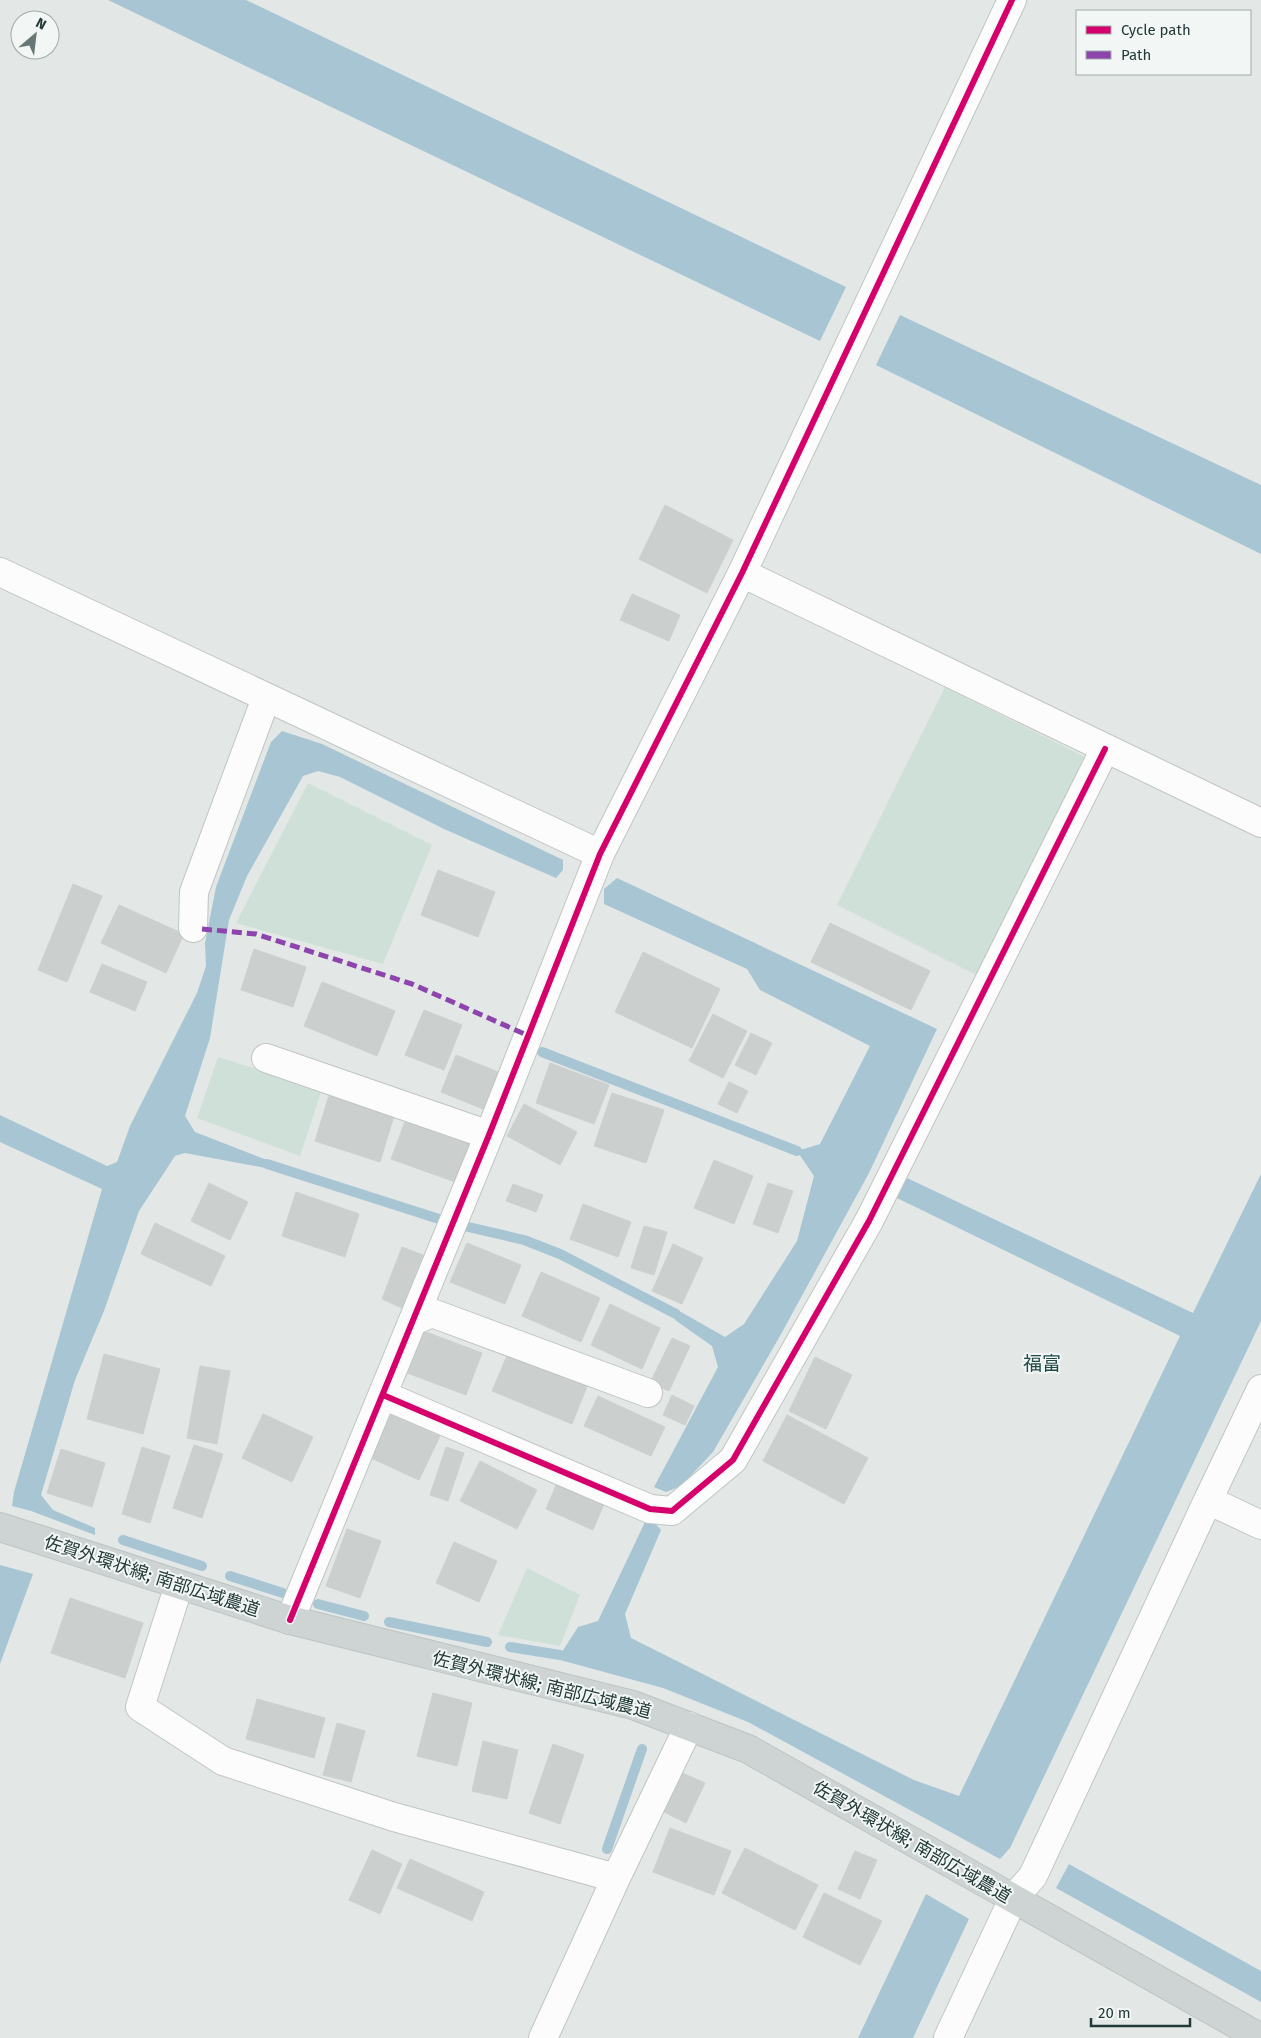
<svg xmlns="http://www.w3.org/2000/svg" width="1261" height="2038" viewBox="0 0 1261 2038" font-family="'Fira Sans','Noto Sans JP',sans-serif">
	<rect width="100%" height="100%" fill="#e3e8e7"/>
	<path fill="#cee0d7" d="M945 687 1087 758 978 976 837 905Z
		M308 783 432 845 383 964 236 923Z
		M218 1057 322 1089 300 1156 197 1118Z
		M527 1568 580 1595 560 1646 498 1635Z"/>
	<path fill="#a8c5d3" d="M108 0H246L846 287 820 341Z
		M900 315 1261 485V554L876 365Z
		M282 731 322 744 563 860V870L556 878 444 829 340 777 318 771 303 776 247 876 229 920 210 1038 185 1116 195 1132 267 1160 266 1168 185 1153 175 1156 139 1211 104 1311 75 1380 41 1495 53 1510 95 1528V1535L31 1511 12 1506 14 1492 102 1189 0 1142V1115L107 1166 117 1162 130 1126 197 993 206 966 205 943 216 887 271 742Z
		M617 878 937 1029 869 1173 780 1336 713 1452 681 1486 666 1492 654 1487 718 1367 712 1346 675 1320 676 1314 681 1312 725 1337 744 1324 797 1241 814 1176 797 1151 820 1144 870 1046 760 990 747 969 604 904V889Z
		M1261 1174V1321L1010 1848 1000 1859 748 1722 663 1688 560 1660V1655L578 1627 598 1621 645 1522 653 1521 661 1530 625 1614 631 1638 914 1780 959 1796 1180 1336 897 1198 907 1178 1193 1313Z
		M0 1565 33 1574 0 1664Z
		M1069 1864 1261 1971V2002L1056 1888Z
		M926 1894 969 1919 913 2038H858Z"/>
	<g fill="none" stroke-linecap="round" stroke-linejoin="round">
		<path stroke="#a8c5d3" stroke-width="10" d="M542 1052 797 1151
			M267 1164 439 1219
			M464 1226 524 1240 560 1254 676 1314
			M123 1540 202 1566
			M230 1576 283 1593
			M318 1604 364 1616
			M389 1622 487 1642
			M510 1647 560 1655
			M607 1849 642 1749"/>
	</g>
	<path fill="#cbcfce" stroke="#ccd1d0" d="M665 505 733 540 707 593 639 559Z
		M632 594 680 615 669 641 620 620Z
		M438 870 495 892 478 937 421 915Z
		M73 884 102 896 67 982 38 970Z
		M119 905 184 934 166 973 101 943Z
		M830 923 930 971 911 1010 811 962Z
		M254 949 306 967 293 1007 241 990Z
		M643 952 720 989 692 1048 615 1012Z
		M102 964 147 982 135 1011 90 992Z
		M322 982 395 1011 377 1056 304 1026Z
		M424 1010 462 1025 444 1070 405 1055Z
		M713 1014 747 1031 723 1078 689 1061Z
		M751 1033 772 1043 756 1075 735 1065Z
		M456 1055 503 1074 488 1111 441 1092Z
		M550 1063 609 1085 594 1124 536 1103Z
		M729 1082 748 1091 737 1113 718 1104Z
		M331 1089 396 1109 380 1162 315 1141Z
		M612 1093 664 1110 646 1163 594 1146Z
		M524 1104 577 1132 560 1165 507 1136Z
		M407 1116 474 1141 458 1183 391 1159Z
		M714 1160 753 1176 734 1224 694 1208Z
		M209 1183 248 1202 230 1240 191 1221Z
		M768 1183 793 1191 778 1233 753 1224Z
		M513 1184 543 1195 536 1212 506 1201Z
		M296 1192 359 1214 345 1257 282 1236Z
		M583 1204 631 1222 618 1257 570 1239Z
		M155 1223 225 1256 211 1286 141 1254Z
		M644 1226 667 1232 654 1275 631 1268Z
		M467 1243 521 1265 505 1304 450 1282Z
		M673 1244 703 1258 682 1304 652 1291Z
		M402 1247 423 1255 402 1308 382 1299Z
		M541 1272 600 1298 581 1342 522 1316Z
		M610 1304 660 1328 642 1369 591 1345Z
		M418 1329 482 1353 466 1395 402 1371Z
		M672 1338 690 1346 669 1391 650 1383Z
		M509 1351 588 1384 572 1424 492 1391Z
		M104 1354 160 1369 143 1434 87 1419Z
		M815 1357 852 1375 826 1429 789 1411Z
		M200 1366 230 1371 217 1444 187 1438Z
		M672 1395 694 1406 685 1425 663 1415Z
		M598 1396 665 1427 651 1456 584 1426Z
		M263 1414 313 1437 292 1482 242 1458Z
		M391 1414 440 1436 419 1480 371 1458Z
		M787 1415 868 1458 844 1504 763 1461Z
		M194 1445 223 1454 202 1518 173 1508Z
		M142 1447 170 1456 150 1523 122 1514Z
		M446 1447 464 1453 448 1501 430 1495Z
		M61 1449 105 1463 92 1507 47 1493Z
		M480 1461 537 1490 517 1529 460 1501Z
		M558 1481 605 1502 593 1530 546 1509Z
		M347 1529 381 1541 360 1598 326 1586Z
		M454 1542 497 1561 479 1602 436 1583Z
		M70 1598 143 1623 125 1678 51 1653Z
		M433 1693 472 1703 457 1766 417 1756Z
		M257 1699 325 1718 314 1758 246 1739Z
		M337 1723 365 1731 351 1782 323 1775Z
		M483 1741 518 1750 507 1799 472 1791Z
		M553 1744 584 1755 560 1824 529 1813Z
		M678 1771 705 1783 686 1823 660 1810Z
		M670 1828 731 1851 714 1895 653 1872Z
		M745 1848 818 1885 795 1930 722 1893Z
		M372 1850 402 1864 380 1914 349 1900Z
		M855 1851 877 1860 860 1899 838 1889Z
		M410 1859 484 1892 472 1921 397 1888Z
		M824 1893 882 1921 860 1965 803 1937Z"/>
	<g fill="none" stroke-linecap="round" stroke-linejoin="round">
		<g stroke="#c0c5c4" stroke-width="30">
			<path id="minor" d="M0 572 600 854
				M742 573 1261 823
				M193 928 194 892 266 698
				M266 1058 489 1135
				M413 1321 432 1313 648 1393
				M1261 1389 1208 1500 1261 1525
				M383 1395 650 1509 672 1511 733 1460 869 1221 1105 749
				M179 1585 140 1707 223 1761 394 1817 616 1878
				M290 1620 489 1135 600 854 742 573 1012 0
				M543 2038 616 1878 689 1726
				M948 2038 1013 1899 1033 1876 1208 1500"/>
		</g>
		<g stroke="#bcc4c3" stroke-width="30">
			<path id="primary" d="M0 1527 290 1620 633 1705 748 1749 1261 2038"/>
		</g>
		<use href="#minor" stroke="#fbfcfb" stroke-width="28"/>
		<use href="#primary" stroke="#ced4d3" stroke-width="28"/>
		<path stroke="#8e44ad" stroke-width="5" stroke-dasharray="10 5" stroke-linecap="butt" d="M202 929 256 934 412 984 529 1036"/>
		<g stroke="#f2f7f6" stroke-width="9">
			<path id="cycleway" d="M383 1395 650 1509 672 1511 733 1460 869 1221 1105 749
				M290 1620 489 1135 600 854 742 573 1012 0"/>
		</g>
		<use href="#cycleway" stroke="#d6006c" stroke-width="6"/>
	</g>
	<g text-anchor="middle" stroke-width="4" stroke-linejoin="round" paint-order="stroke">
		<g font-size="18" fill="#233a38" stroke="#f2f7f6">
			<text transform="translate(152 1576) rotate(18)" y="6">佐賀外環状線; 南部広域農道</text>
			<text transform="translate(542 1685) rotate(14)" y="6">佐賀外環状線; 南部広域農道</text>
			<text transform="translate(912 1842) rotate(30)" y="6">佐賀外環状線; 南部広域農道</text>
		</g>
		<g font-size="19" fill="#214a47" stroke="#f2f7f6">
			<text x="1042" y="1370">福富</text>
		</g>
	</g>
	<rect x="1076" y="10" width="175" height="65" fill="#f2f7f6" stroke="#9fabaa"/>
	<rect x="1086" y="26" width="25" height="8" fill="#d6006c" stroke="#9fabaa"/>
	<text x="1121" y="35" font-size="15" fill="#233a38">Cycle path</text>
	<rect x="1086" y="51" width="25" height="8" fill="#8e44ad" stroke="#9fabaa"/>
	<text x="1121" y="60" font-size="15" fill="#233a38">Path</text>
	<g transform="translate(35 35) rotate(28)"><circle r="24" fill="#f2f7f6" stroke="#9fabaa"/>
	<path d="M0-4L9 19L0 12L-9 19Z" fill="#667775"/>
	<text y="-8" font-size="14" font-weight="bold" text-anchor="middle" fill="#233a38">N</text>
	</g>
	<path d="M1091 2018v8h99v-8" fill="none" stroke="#233a38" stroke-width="2.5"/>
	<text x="1098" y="2018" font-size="15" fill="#233a38" stroke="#f2f7f6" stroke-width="4" paint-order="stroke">20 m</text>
</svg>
